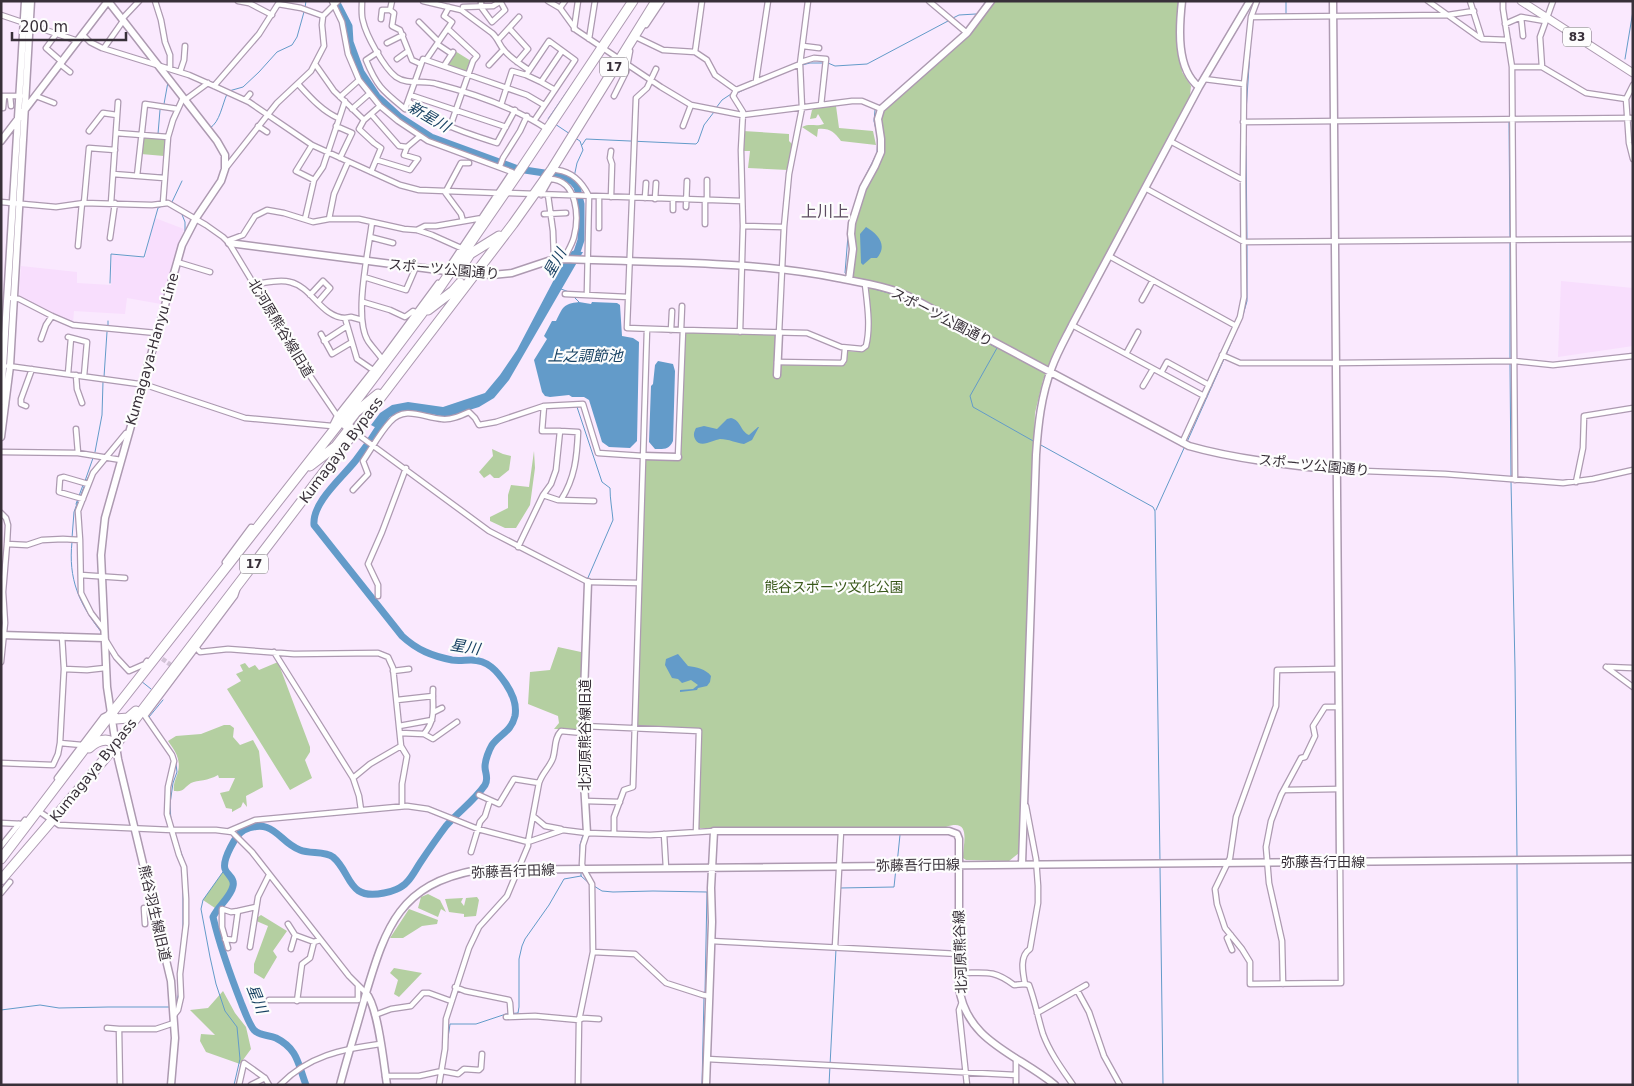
<svg xmlns="http://www.w3.org/2000/svg" width="1634" height="1086" viewBox="0 0 1634 1086" font-family="'DejaVu Sans','Noto Sans JP',sans-serif">
	<rect width="100%" height="100%" fill="#fae9fe"/>
	<path fill="#f8defd" d="M155 218 184 229 161 304 127 298 125 314 74 311 73 323 19 297 21 266 77 272V283L111 285 112 255 145 258Z
		M1561 281 1633 288V346L1558 357Z"/>
	<path fill="#b4cfa1" d="M994 1H1180L1178 24 1182 72 1191 86 1190 96 1055 349 1043 380 1035 413 1019 853 1009 861 966 860 963 858C963 843 972 818 946 827L698 828 701 729 636 728 644 459 680 460 685 331 777 335 776 365 846 364 847 351 861 352 866 349 870 312 865 280 851 277 853 230 865 186 878 166 881 113 965 38Z
		M455 51 471 61 467 72 446 65Z
		M836 106 839 128 873 131 876 145 841 141C834 132 830 128 818 129L817 137 802 127C810 123 816 127 824 124L818 114 816 118 810 119 812 110 815 107Z
		M743 131 789 134V141L793 145 788 170 748 168 750 151H743Z
		M143 137 166 140 164 156 141 154Z
		M492 449 503 454 511 456 509 470 499 478H494L490 474 484 478 479 472 493 456Z
		M534 451 535 468 530 505 516 528H505L490 521V517L508 508V495L511 485 529 487Z
		M558 647 581 652V729H554L559 723 558 716 528 704 530 672 550 670Z
		M278 662 310 747V752L305 760 312 778 290 790 227 689 241 681 236 674 243 671 240 665 245 663 249 668 255 665 259 670Z
		M224 725H230L234 728 233 737 240 745 253 740 259 751 263 787 246 796 247 807 243 802 241 807 232 812V809L226 808 220 793 229 791 235 778H219L218 775C208 781 198 780 191 783 183 788 185 792 174 791 173 785 175 781 177 775 182 761 176 752 168 741L176 736 201 734Z
		M225 869 233 881V888L218 910 203 900Z
		M428 894 440 900 446 912 441 909 438 917 418 908 421 897Z
		M477 897 479 900 476 916 464 917V914L449 912 445 899 463 898 461 902 464 906 466 898Z
		M409 909 438 920 437 924 422 926 403 938H390Z
		M261 915 287 931 273 951 277 957 264 979 254 973V964L268 926 254 920Z
		M394 968 422 973 399 997 394 994 398 980 390 973Z
		M223 991 235 1013 246 1027 251 1049 240 1064 206 1052 200 1041 201 1034 215 1035 190 1010 208 1008Z"/>
	<path fill="#639bc9" d="M866 227C878 234 888 245 877 258H871L863 265 861 263 860 234Z
		M572 251 583 252 509 380 494 398 479 407 447 417 408 410 399 412 390 417 380 430 371 425 380 413 392 405 408 402 443 407 485 393 500 375 517 350 559 270Z
		M579 302 591 304 592 302 617 303 620 305 622 336 633 338 639 342 637 441 630 448 609 447 602 442 589 400 584 397H572L569 395 550 397 545 396 542 392 534 360 547 339 544 336 552 321H556C563 307 563 304 579 302Z
		M658 361 673 364 675 371 673 441C669 450 664 449 655 449L649 442 651 386 653 384 655 365Z
		M731 418C741 420 740 431 749 435L758 427H759L752 440 744 444C736 443 729 439 720 439 713 440 700 449 695 439 693 435 694 432 696 428L704 426 717 429 727 419Z
		M678 654 688 666C696 667 706 669 711 676L710 682 707 686 698 688 697 690 680 692V690L693 689 698 685 691 680 682 683 678 679 672 678 665 665 666 659Z"/>
	<g fill="none" stroke-linecap="round" stroke-linejoin="round">
		<path stroke="#639bc9" stroke-width="1" d="M153 1 157 15
			M305 8 306 1
			M1286 15V1
			M951 19 959 15 976 14
			M974 19 986 1
			M957 38 963 32
			M1625 59 1633 11
			M828 63 835 66 867 64 948 21
			M802 65 810 63H824
			M229 91 243 87 259 72 277 52 292 45 297 37 304 12
			M737 93 754 85
			M164 104 168 82
			M878 107 943 50
			M716 108 722 100 731 94
			M1246 112 1250 51
			M549 120 548 119 586 64
			M1509 121 1510 237
			M555 124 570 134
			M210 128C220 122 222 105 227 94
			M158 134 160 110
			M582 145 586 139 696 144 698 142 704 125 714 112
			M1246 146 1247 240
			M140 174 162 175
			M573 182 577 163 583 150 580 141 575 138
			M172 202 182 181
			M181 212 185 222V231
			M851 217 859 189 877 153 878 138 874 121 875 110
			M1510 241V360
			M848 275 845 273 849 223
			M110 283 111 254 144 257 158 208 164 205
			M871 288 896 295 911 302 997 348 970 396 973 407 1035 442
			M561 289 569 292
			M573 296 579 302
			M108 327V321
			M1226 355 1243 315 1247 301V244
			M1510 364 1511 477
			M104 377 107 332
			M577 407 602 482 610 488C610 499 612 509 613 520L587 580
			M1187 442 1224 359
			M115 443 124 432
			M1039 444 1153 507 1155 511 1160 862
			M95 452 102 415 103 382
			M85 481 93 458
			M86 481 92 471
			M1511 481 1515 668 1517 857
			M80 497 85 484
			M76 504 83 485
			M1156 510 1185 446
			M72 538 74 512 78 501
			M72 542C68 579 79 604 102 633
			M583 622 585 593
			M141 681 151 689
			M163 700 149 717 175 756 177 772 173 783 170 804 171 822 183 858
			M897 864 900 835
			M1517 864 1518 1085
			M580 866V845L583 835
			M1160 866 1163 1085
			M225 869 203 900 201 909 210 957 216 984 225 1011 237 1027 240 1059 234 1085
			M581 872V876L590 884
			M594 886 602 891 613 892 653 891 707 892 705 993
			M840 888 894 887 896 868
			M178 973 183 928V883
			M176 1005 179 992
			M1 1010 40 1005 59 1008 108 1007H169
			M448 1038 450 1024H476L506 1014 518 1013 519 1007V959L522 946 525 939 549 905 564 879 581 876
			M441 1085 443 1074
			M702 1085 704 997
			M829 1085 836 949"/>
		<path stroke="#639bc9" stroke-width="7" d="M336 1 349 26 350 42 361 72 377 96 400 117 431 137 450 144 518 169 564 176 573 182 577 187 581 204V240L577 252 572 257
			M306 1085C298 1064 298 1049 276 1038 269 1035 260 1036 254 1030 249 1024 245 1012 242 1005 231 977 220 947 213 917 218 906 231 897 233 886 235 878 227 875 225 869 222 860 236 834 244 830 275 817 278 842 300 850 310 854 325 851 333 857 352 873 347 901 384 893 391 892 402 888 407 882 412 877 416 869 420 863 428 851 437 838 446 826 458 812 474 801 485 785 489 778 485 773 485 767 485 760 489 750 492 745 500 734 511 732 515 716 517 705 512 693 506 684 497 671 488 660 471 660 465 660 458 661 452 660 432 656 417 650 402 636L314 525C312 502 343 477 356 460 366 447 375 434 383 421"/>
		<path stroke="#d3c4d7" stroke-width="4.5" stroke-dasharray="4.5 2" stroke-linecap="butt" d="M157 655 175 668"/>
		<g stroke="#ad9ab1" stroke-width="7">
			<path id="street" d="M155 1 161 20 165 42 170 55V69
				M238 1 249 3 272 15
				M332 1 342 22 348 54 359 80 380 106 398 121 428 141 512 172 448 268
				M362 1C362 7 361 15 363 21 366 35 384 68 396 77 407 85 424 80 437 84 475 94 515 108 547 129
				M392 1 390 10 394 13 392 26 400 30 412 60 421 64
				M423 1 461 10 492 33C498 38 499 45 504 50 510 58 520 64 529 70
				M481 1V7L492 22 505 10 500 1
				M548 1 560 8 576 30 661 87 691 105 742 115 852 101H862L881 109
				M929 1 967 33
				M1428 1 1477 36 1482 39 1508 40
				M1470 1 1482 39
				M1503 1V9L1512 67 1515 480
				M463 7 493 6 501 1
				M560 8 565 1
				M1 15 78 41
				M1251 17 1448 15 1474 11
				M1521 17 1523 36
				M122 19 139 1
				M381 19 382 10H390
				M419 22 438 41
				M1505 24 1521 17 1545 21
				M646 25 662 1
				M509 28 528 49 517 62
				M448 29 477 56 473 61 450 127
				M574 29 578 1
				M57 33 46 48 62 62
				M83 35 90 42 102 48 189 75 214 86 249 102 312 145 400 185 419 190 498 193
				M638 38 663 50 695 52 707 60 715 75 736 90
				M589 39 595 1
				M498 40 519 17
				M387 43 403 35
				M437 44 452 54
				M803 46 819 48
				M104 48 123 21
				M378 52 366 60C377 87 383 91 405 109L423 59 527 95 544 105
				M695 52 702 1
				M397 59 408 51
				M426 60 452 22 444 16 449 7
				M801 62 814 58 826 59 821 105
				M60 64 70 72
				M315 64 334 91 364 120 380 106
				M489 65 503 50
				M444 66 453 52
				M1512 67H1542L1586 93 1626 99
				M1542 67 1540 37 1553 1
				M656 69 647 88 636 98 627 328 683 330
				M180 72 184 60 185 46
				M526 75 541 82 555 90
				M1204 79 1244 84
				M756 81 768 1
				M541 82 562 51
				M298 84C310 97 322 111 338 118
				M1633 85 1626 99 1629 143 1633 159
				M214 86 259 34 278 4 301 8 323 16
				M410 95 506 127
				M1 96H21
				M10 96 11 106
				M36 96 54 103
				M614 96 626 72 630 51
				M340 97 359 80
				M185 100 208 83
				M245 100 250 94
				M408 101C438 124 462 132 497 143L515 110
				M501 105 512 71 526 75 549 41 575 60 534 121
				M3 108 4 96
				M352 109 369 94
				M371 114 399 146 407 147
				M364 120 359 129 374 143 381 148 371 172
				M1243 122 1633 118
				M258 126 267 132
				M336 126 352 133 340 158
				M683 126 691 105
				M89 131 103 113 117 115
				M116 133 168 137
				M1170 141 1243 180
				M312 145 296 171 314 180
				M611 151 610 158 612 164 611 197
				M377 160 410 170 418 159 404 155 407 147 420 136
				M500 166 503 158 520 131 527 116
				M225 169 277 103 311 71 324 46 322 25 323 16 338 1
				M557 170C573 172 582 182 589 196L587 292
				M113 174 164 178
				M137 176 145 104 178 109
				M1145 188 1244 242 1633 239
				M444 191 461 214 463 221
				M446 191 461 163H469
				M506 193 742 201
				M541 195 550 179C578 180 579 218 574 237 572 245 567 252 564 259
				M548 195 553 231 554 259
				M645 198 646 183
				M655 199 656 183
				M707 200V180
				M1 202 56 207 84 203 152 205 168 203 206 225 223 237 229 243 304 367 338 417
				M84 203 89 148 115 150
				M111 203 118 102
				M163 203 168 137 173 120 183 98
				M686 207 687 181
				M673 210V199
				M544 214 566 213
				M305 219 314 180 323 167 345 101
				M329 219 334 194 348 162
				M372 222C369 249 353 317 368 341 372 347 378 353 382 359
				M705 224V200
				M743 226 784 227
				M599 228V197
				M417 230 425 226H436L482 218
				M370 237 393 243
				M110 238 115 203
				M227 241 243 235 255 216 267 210 284 213 313 222 329 219H359L404 229 417 230 432 235 461 248
				M78 246 82 203
				M1109 256 1236 326
				M177 262 210 272
				M364 277 406 290 416 267
				M254 284C265 283 279 279 290 282 312 287 321 317 345 318L357 359 373 370
				M565 294 628 297
				M310 295 323 281 330 288 318 302
				M11 298 19 299 52 316 73 325 156 333
				M1142 300 1153 280
				M363 302 390 310 405 317 413 311 417 313
				M345 318 351 317 362 320
				M1072 325 1204 396
				M671 330 672 311
				M681 330 682 306
				M740 332 743 226 741 150 743 112 733 96 736 90 800 64
				M779 333 784 227 789 174 802 108 800 64 808 1
				M321 334 332 354 352 342
				M68 337 87 342 84 376
				M41 339 46 325 52 316
				M324 341 347 326
				M1126 354 1138 332
				M1222 355 1240 363H1336L1515 361 1553 365 1633 356
				M777 362 842 363 844 360 845 348
				M8 366 146 385 245 418 332 426 337 416 382 359 438 283
				M1161 373 1167 362 1209 385
				M68 374 71 338
				M76 375 77 389 82 403
				M1143 386 1153 369
				M26 406 21 404V399L32 369
				M76 429 78 453
				M353 431 489 531 588 582 639 583
				M560 431 578 432C577 457 575 478 561 500
				M1182 443 1240 317 1244 297 1243 180 1244 84 1251 17 1257 1
				M1 452 78 453 121 460
				M678 457 683 330 807 333 841 347 862 349 866 346C871 326 867 303 865 284
				M1337 470 1445 474 1563 483 1593 479 1633 470
				M1576 482 1583 448 1584 416 1633 408
				M353 490 368 474 363 461C372 448 379 434 390 422 405 405 424 418 442 419 451 420 460 416 469 412L475 418 479 425 496 422 544 406 583 404 598 453 643 456
				M543 495 558 500 594 501
				M83 499 59 492 60 478 64 477 88 484
				M1 513 6 518 8 525 7 544 3 592 5 623 1 662
				M7 544 27 545 42 540 63 539 80 540
				M518 547 543 495 551 484 556 470 560 431H542L544 406
				M225 562 251 527 256 528
				M81 575 125 578
				M378 596V585L368 564 382 532 406 468
				M104 630 91 613 81 593 80 540 78 511 93 473 126 433H129
				M62 636 64 669 87 670 105 668
				M105 639 116 657 129 671 145 664 147 661
				M195 646 200 652 228 649 294 654 378 653 388 657 393 668 401 746 370 764 353 778
				M274 652 353 778 359 796 361 810
				M1606 667 1633 687
				M1608 667 1633 668
				M1338 669 1277 670 1276 706 1236 817 1230 858 1215 889 1217 904 1225 928 1242 949 1250 962V984L1341 983 1340 861
				M393 671 409 669
				M397 700 433 696
				M434 712 442 708
				M399 726 432 720
				M583 726 699 731 696 832
				M400 733 424 734C437 718 432 707 433 689
				M424 734 433 739 457 722
				M60 743 82 745
				M401 746 407 756 402 784V806
				M1 763 53 765 58 754 60 743 64 669
				M57 778 103 717 109 714
				M1285 790 1339 789
				M479 795 490 800
				M585 801 620 802
				M1026 806 1036 859 1038 886V903L1030 949C1019 956 1023 973 1025 984L1029 985C1035 1001 1038 1018 1043 1034 1050 1053 1062 1069 1073 1085
				M37 810 59 825 172 830H216L232 832 252 852 349 976 366 993
				M533 816 545 826 561 829
				M1 823 22 824 25 820
				M229 831 255 820 407 806 428 809 478 829 528 842 563 830 587 833 650 835 714 831
				M614 834V817L624 790 633 787 647 329
				M664 834 666 868
				M1 846 19 824
				M471 852 480 822 485 816 490 800 499 804 514 779 539 783
				M1 893 10 882
				M145 924 144 908 155 909
				M288 924 295 935 314 942
				M1231 935 1227 938 1232 950
				M225 939 234 940 238 911 256 907
				M711 941 959 954
				M250 947 258 897 269 875
				M835 947 841 831
				M228 948 222 927V909L231 912 238 911
				M291 949 295 935
				M593 952 635 954 666 983 703 995 709 996
				M959 973C985 973 993 969 1014 985L1025 984
				M1283 984 1282 941 1269 883 1266 847 1271 821 1281 795 1301 758 1305 757 1315 736 1313 726 1325 707H1339
				M455 987 465 991 509 1000 510 1003 511 1017
				M1077 990 1089 1012 1104 1056 1120 1085
				M269 1000H358V986
				M297 1001 302 964 310 958 314 942 320 940
				M962 1002 959 1010 967 1085
				M1037 1013 1086 985
				M174 1015 178 1010 181 997 180 974 186 924V899L184 867 179 855 167 814 168 787 174 761 172 755 145 716 235 596 237 590
				M375 1015 391 1009 411 1006 423 993H429L451 1001
				M506 1017 535 1016 579 1020 583 1018 599 1019
				M107 1028 119 1029
				M1016 1058V1085
				M707 1059 1016 1075
				M385 1076H419L442 1071 458 1074 464 1069 479 1070 481 1068 482 1054
				M120 1085 119 1029H156L174 1023
				M239 1085 244 1063 265 1078 269 1085
				M251 1085 265 1078
				M280 1085C308 1056 342 1049 380 1044
				M439 1085 445 1049 446 1019 469 948 479 927 507 896 528 846V842L539 783C542 773 550 767 553 758 556 748 554 738 561 731L583 733
				M578 1085 579 1020 593 952 592 884 583 868 582 864 583 845 587 833"/>
		</g>
		<g stroke="#ad9ab1" stroke-width="9">
			<path id="secondary" d="M1182 1C1179 28 1176 69 1199 87
				M1333 1 1340 861
				M1 141 108 1 217 141 225 155V169L221 181 196 218 182 245 105 518 101 555 107 687 118 759 171 981 175 1038 171 1085
				M229 243 446 271 492 275 512 273 548 261 564 259C655 263 748 260 838 278 862 283 886 286 908 296L1189 446C1234 459 1290 465 1337 470
				M849 280 853 249 851 234 852 223 863 188 875 166 881 152V139L878 119 881 109 967 33 991 1
				M777 375 779 333
				M1 401 25 1
				M1 437 10 366 31 1
				M643 456 678 457
				M1 635 104 638
				M587 833 582 749 588 582
				M1022 864 1036 455C1038 425 1041 396 1052 367 1057 353 1065 339 1072 325L1199 87 1250 1
				M366 993C378 1006 384 1065 387 1085
				M340 1085C348 1054 358 1024 366 993 386 926 400 884 477 870L1633 859
				M706 1085 712 922 711 888 714 831H949L957 834 959 839V987C966 1042 1018 1054 1055 1085"/>
		</g>
		<g stroke="#ad9ab1" stroke-width="9">
			<path id="primary" d="M1521 1 1633 73"/>
		</g>
		<g stroke="#ad9ab1" stroke-width="11">
			<path id="highway" d="M458 273 470 254 499 236
				M428 310 453 291 460 283
				M346 425 356 412 378 394
				M310 466 336 446 350 428
				M111 714 116 719 128 718 136 711
				M89 748C97 741 107 736 116 745
				M1 859 111 714 341 421 423 312 517 175 633 1
				M1 880 108 755 513 224 552 169 656 1"/>
		</g>
		<use href="#street" stroke="#fff" stroke-width="4.5"/>
		<use href="#secondary" stroke="#fff" stroke-width="6"/>
		<use href="#primary" stroke="#fff" stroke-width="7"/>
		<use href="#highway" stroke="#fff" stroke-width="9"/>
	</g>
	<g text-anchor="middle" stroke-width="4.5" stroke-linejoin="round" paint-order="stroke">
		<g fill="#fdfdfd" stroke="#736e74" stroke-width="1">
			<rect x="1563" y="27.5" width="28" height="19" rx="4"/>
			<rect x="600" y="57.5" width="28" height="19" rx="4"/>
			<rect x="240" y="554.5" width="28" height="19" rx="4"/>
		</g>
		<g font-size="12" font-weight="bold" fill="#383039">
			<text x="1577" y="41">83</text>
			<text x="614" y="71">17</text>
			<text x="254" y="568">17</text>
		</g>
		<g font-size="14" fill="#383039" stroke="#fdfdfd">
			<text transform="translate(444 269) rotate(5)" y="5">スポーツ公園通り</text>
			<text transform="translate(942 317) rotate(27)" y="5">スポーツ公園通り</text>
			<text transform="translate(281 328) rotate(59)" y="5">北河原熊谷線旧道</text>
			<text transform="translate(152 349) rotate(-74)" y="5">Kumagaya-Hanyu Line</text>
			<text transform="translate(341 450) rotate(-53)" y="5">Kumagaya Bypass</text>
			<text transform="translate(1314 465) rotate(6)" y="5">スポーツ公園通り</text>
			<text transform="translate(585 735) rotate(-90)" y="5">北河原熊谷線旧道</text>
			<text transform="translate(93 770) rotate(-51)" y="5">Kumagaya Bypass</text>
			<text x="1323" y="867">弥藤吾行田線</text>
			<text transform="translate(918 865) rotate(-1)" y="5">弥藤吾行田線</text>
			<text transform="translate(513 871) rotate(-2)" y="5">弥藤吾行田線</text>
			<text transform="translate(155 913) rotate(77)" y="5">熊谷羽生線旧道</text>
			<text transform="translate(960 952) rotate(-92)" y="5">北河原熊谷線</text>
		</g>
		<g font-size="14" fill="#39581a" stroke="#fdfdfd">
			<text x="834" y="592">熊谷スポーツ文化公園</text>
		</g>
		<g font-size="15" font-style="italic" fill="#174162" stroke="#fdfdfd">
			<text transform="translate(429 117) rotate(30)" y="5">新星川</text>
			<text transform="translate(555 263) rotate(-61)" y="5">星川</text>
			<text x="585" y="361">上之調節池</text>
			<text transform="translate(465 647) rotate(9)" y="5">星川</text>
			<text transform="translate(257 999) rotate(68)" y="5">星川</text>
		</g>
		<g font-size="16" fill="#5d4c61" stroke="#fdfdfd">
			<text x="825" y="217">上川上</text>
		</g>
	</g>
	<rect width="1634" height="1086" fill="none" stroke="#383039" stroke-width="5"/>
	<path d="M12 32v8h114v-8" fill="none" stroke="#383039" stroke-width="2.5"/>
	<text x="20" y="32" font-size="15" fill="#383039" stroke="#fdfdfd" stroke-width="4" paint-order="stroke">200 m</text>
</svg>
